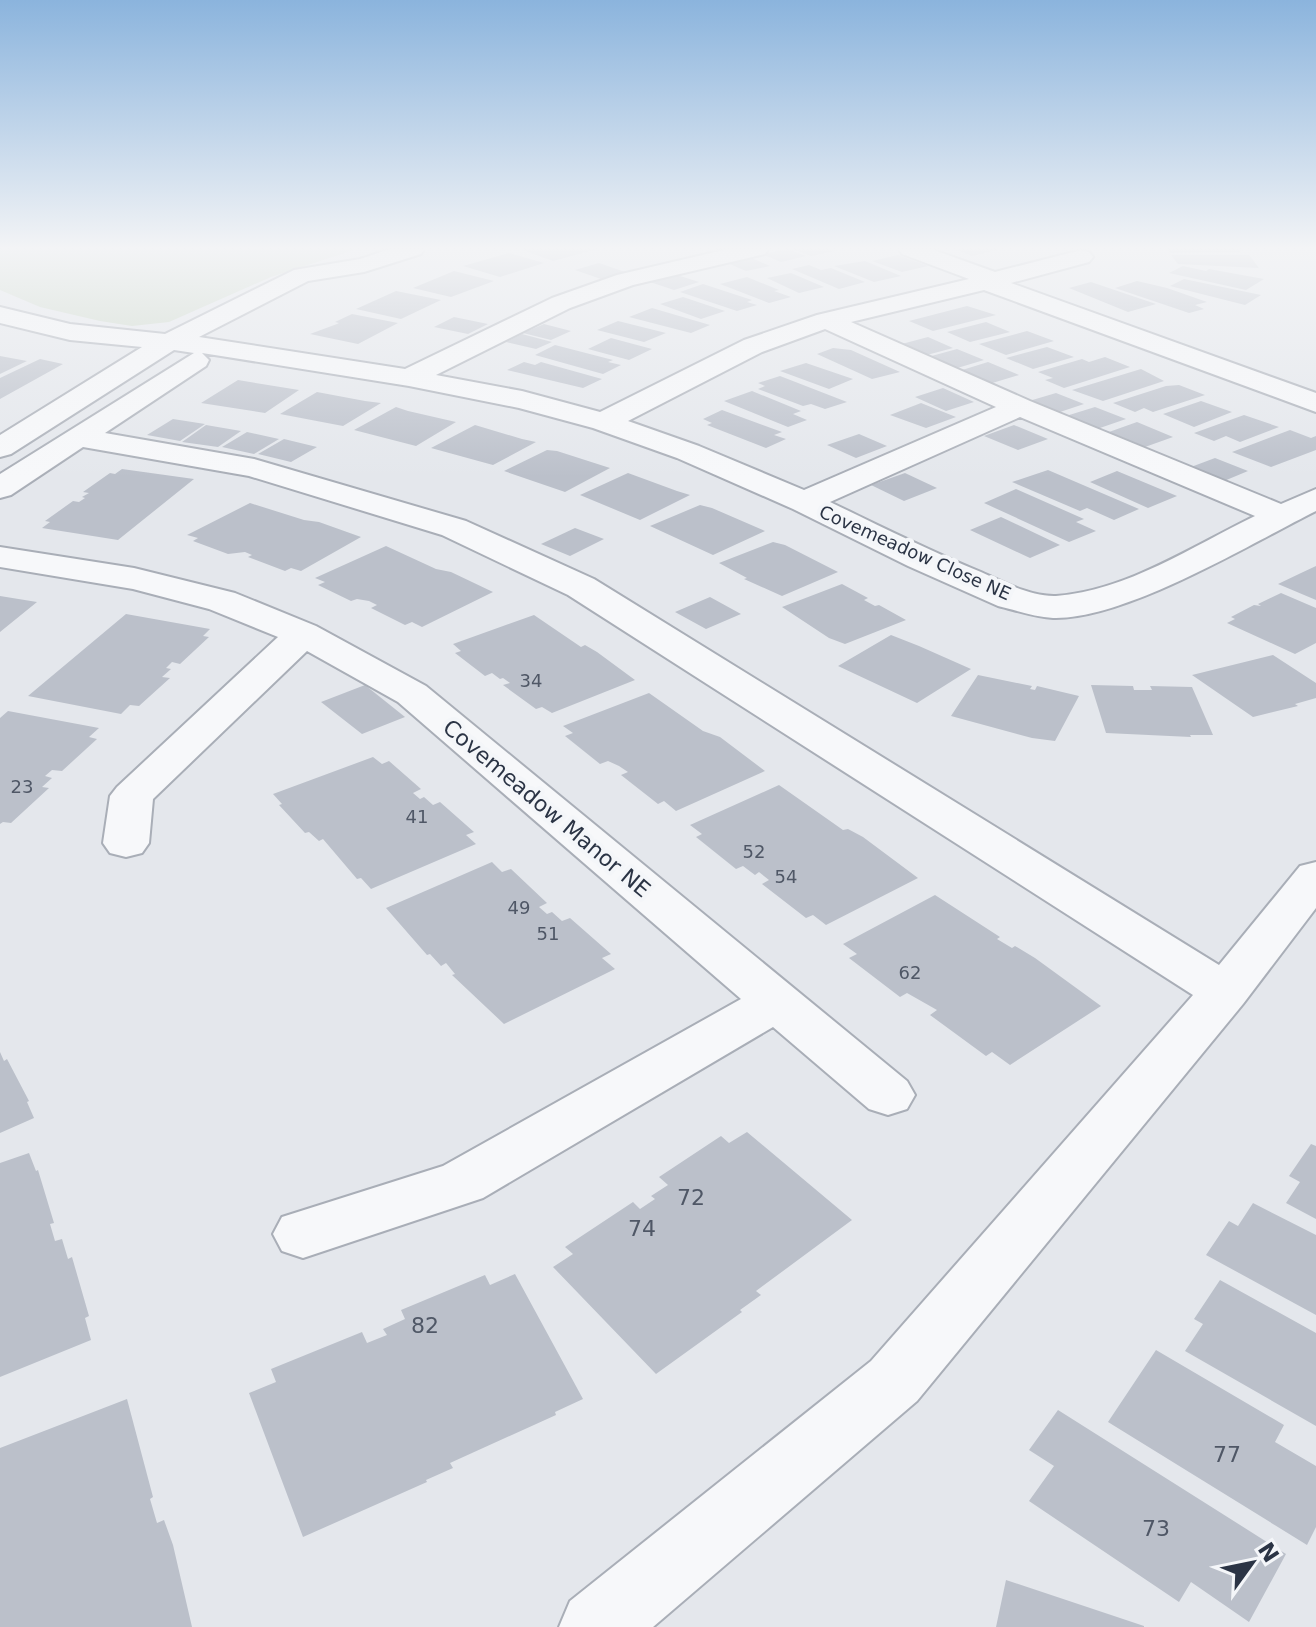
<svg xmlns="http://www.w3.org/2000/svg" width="1316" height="1627" viewBox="0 0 1316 1627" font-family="'DejaVu Sans',sans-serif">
	<rect width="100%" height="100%" fill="#e4e7ec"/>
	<path fill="#c9d6c5" d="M0 249H357L271 277 169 322 132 326 100 321 40 307 0 290Z"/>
	<path fill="#bbc0ca" d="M520 249H594V250L553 261Z
		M788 249 806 256 781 262 762 254Z
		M793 249H830L835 251 811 256Z
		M955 249H997V250L972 256Z
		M1167 249H1240V252L1171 253Z
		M509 253 544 263 500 277 463 266Z
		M898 255 928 266 902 272 872 261Z
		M1171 255H1249L1259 268 1178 264Z
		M749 257 770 266 746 271 725 262Z
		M865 261 901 276 874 282 834 266Z
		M599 263 625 272 601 279 575 270Z
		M809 265 821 270 831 268 865 282 839 289 792 269Z
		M1183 266 1206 271 1209 269 1264 279 1246 290 1169 273Z
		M454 271 494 281 451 297 413 288Z
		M791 273 824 287 799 293 767 278Z
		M674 274 699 282 674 290 650 282Z
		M747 277 779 290 774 291 791 297 769 303 720 284Z
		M1184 279 1261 295 1245 305 1170 286Z
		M1137 281 1167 288 1207 302 1195 305 1204 309 1189 313 1115 288Z
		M1091 282 1156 304 1128 312 1069 288Z
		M703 284 752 300 747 302 757 305 737 311 680 292Z
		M396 291 441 300 401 319 356 309Z
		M683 297 725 311 701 319 660 304Z
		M967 306 996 315 933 331 909 321Z
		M652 308 710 325 691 333 629 317Z
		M352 314 398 323 358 344 310 334 337 324 339 323 335 322Z
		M454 317 488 324 468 334 434 327Z
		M618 321 666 333 644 342 597 330Z
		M986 322 1010 332 970 342 947 332Z
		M544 324 571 331 551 340 523 333Z
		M1027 331 1054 341 1006 355 979 344Z
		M522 334 552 342 536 349 506 342Z
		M928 337 953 348 923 356 898 345Z
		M611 338 652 349 629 360 588 349Z
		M555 345 613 360 608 362 621 365 603 374 535 355Z
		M1047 347 1074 357 1033 369 1006 358Z
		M833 348 851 350 900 372 872 379 817 354Z
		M957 349 984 360 954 369 928 357Z
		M0 356 27 361 0 374Z
		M1105 357 1130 367 1064 388 1045 380 1053 378 1038 372 1082 359 1089 362Z
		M40 359 63 364 0 399V378Z
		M524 362 535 365 541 362 602 379 583 388 507 370Z
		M988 362 1019 375 989 384 959 371Z
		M806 363 853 379 829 389 780 371Z
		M1141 369 1164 381 1103 401 1072 390Z
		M780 376 847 402 825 409 811 404 803 406 758 389 765 386 758 383Z
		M238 380 250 382 299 390 265 413 201 403Z
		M1179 385 1205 395 1153 412 1144 408 1135 412 1113 403 1166 386Z
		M943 388 974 402 946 411 915 397Z
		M752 391 801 411 793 414 807 420 788 427 724 401Z
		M317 392 365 401 381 403 343 426 280 414Z
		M1056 393 1084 404 1057 413 1029 401Z
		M1201 401 1232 412 1194 427 1163 414Z
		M921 403 956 417 926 428 890 415Z
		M396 407 408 411 456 422 416 446 354 430Z
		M1095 407 1126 419 1097 429 1066 416Z
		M722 410 782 432 774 435 786 439 766 448 707 425 712 423 703 419Z
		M1244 415 1279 427 1240 442 1226 436 1214 441 1194 433Z
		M173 419 205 424 180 441 147 435Z
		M1137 422 1173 437 1145 447 1109 432Z
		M206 425 241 431 218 447 182 442Z
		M475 425 522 439 536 442 493 465 431 448Z
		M1014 425 1048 439 1018 450 984 436Z
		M1290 430 1311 438 1316 436V450L1271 467 1232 452Z
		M247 432 279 439 254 454 222 447Z
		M859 434 887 446 856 458 827 445Z
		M284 439 317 447 291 462 258 454Z
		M547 450 557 451 610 468 565 492 504 471Z
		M1215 458 1248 471 1224 481 1191 467Z
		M122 469 194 479 118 540 42 528 50 522 45 521 73 501 79 502 85 498 82 497 89 493 83 492 110 473 115 474Z
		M1048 470 1139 509 1114 520 1087 508 1080 511 1012 482Z
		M1117 471 1177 496 1148 508 1090 482Z
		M628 473 677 491 690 495 640 520 580 495Z
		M905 473 937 488 904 501 871 485Z
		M1016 489 1084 519 1076 522 1096 531 1069 542 984 503Z
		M250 503 304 520 319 522 361 537 301 571 291 568 285 571 248 557 252 555 245 552 228 554 193 541 198 538 187 535Z
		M700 505 712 508 765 531 713 555 650 526Z
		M1001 517 1060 545 1030 558 970 530Z
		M575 528 604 539 570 556 541 544Z
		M773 542 785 545 838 572 782 596 744 579 747 578 719 563Z
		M386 546 436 569 451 572 493 592 422 627 412 622 405 625 371 608 377 605 369 601 357 599 351 601 318 585 325 582 315 578Z
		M1316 566V600L1278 584 1301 573Z
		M842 584 868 598 864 600 875 606 879 605 906 620 845 644 829 638 782 607Z
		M1281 593 1316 608V643L1295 654 1227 623 1235 619 1231 617 1254 605 1261 606 1258 604Z
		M0 596 37 602 0 632Z
		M710 597 741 614 706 629 675 612Z
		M126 614 210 629 203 636 209 637 180 664 172 662 166 668 171 669 162 677 170 678 139 706 130 705 121 714 28 696Z
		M534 615 581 647 585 645 597 652 635 680 552 713 542 707 536 709 503 685 510 683 503 678 500 679 492 673 485 676 455 653 461 651 453 644Z
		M891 635 919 646 971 669 917 703 838 666Z
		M1273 655 1316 683V698L1295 704 1298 706 1253 717 1192 675Z
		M978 675 1032 686 1030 689 1035 690 1037 686 1079 696 1055 741 1032 738 951 716Z
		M365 685 405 717 362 734 321 702Z
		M1091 685 1133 686 1134 690H1152L1150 686 1192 687 1213 735H1190L1191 737 1106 733Z
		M649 693 703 731 720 737 765 771 676 811 664 801 658 804 621 775 628 772 619 766 608 761 600 764 565 736 573 733 563 726Z
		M8 711 99 728 89 737 97 739 62 771 52 770 45 776 52 778 42 787 49 788 11 823 3 822 0 824V718Z
		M373 757 382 764 389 761 421 789 413 793 420 799 424 797 433 805 440 802 474 832 466 835 476 844 371 889 361 878 357 879 323 839 319 841 309 832 305 833 279 805 282 804 273 794Z
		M779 785 843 830 848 829 863 837 918 878 826 925 813 915 806 918 762 884 769 880 759 872 755 875 743 866 736 869 696 837 702 834 690 825Z
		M492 862 502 872 511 869 547 903 539 907 547 914 552 912 562 921 570 918 611 954 602 958 615 969 504 1024 452 975 455 974 446 963 441 966 430 954 427 955 386 908Z
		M935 895 1000 937 997 939 1012 948 1015 946 1035 958 1101 1006 1010 1065 992 1052 986 1056 930 1015 937 1010 907 993 900 997 849 958 857 954 843 944Z
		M0 1052 4 1061 7 1059 29 1101 27 1102 34 1118 0 1133Z
		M747 1132 852 1220 756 1291 761 1295 740 1310 742 1312 656 1374 553 1267 573 1254 565 1247 633 1202 640 1209 655 1199 651 1196 668 1185 659 1177 721 1136 729 1143Z
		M1311 1144 1316 1146V1219L1286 1203 1300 1182 1289 1176Z
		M29 1153 36 1171 38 1170 54 1223 50 1224 55 1241 62 1239 68 1259 72 1257 89 1316 85 1318 91 1340 0 1377V1163Z
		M1253 1203 1316 1235V1315L1206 1255 1229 1221 1238 1226Z
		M515 1274 583 1399 555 1412 556 1415 450 1463 453 1468 426 1480 427 1482 303 1537 249 1393 276 1382 271 1369 362 1332 367 1343 387 1335 383 1329 405 1319 401 1310 485 1275 490 1285Z
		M1220 1280 1316 1333V1426L1185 1351 1203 1324 1194 1319Z
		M1156 1350 1284 1425 1275 1442 1316 1466V1527L1307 1545 1108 1422Z
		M127 1399 153 1497 150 1499 157 1523 164 1520 173 1545 192 1627H0V1448Z
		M1058 1410 1286 1554 1249 1622 1191 1582 1179 1602 1029 1501 1054 1466 1029 1450Z
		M1006 1580 1144 1626V1627H996Z"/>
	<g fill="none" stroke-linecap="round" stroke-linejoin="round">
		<g stroke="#a9aeb7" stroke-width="4">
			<path id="minor" d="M390 249H424L421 254 364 272 308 281 199 337 405 369 552 298 617 275 728 249H768L765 254 633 285 570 308 436 375 522 391 600 412 744 340 817 315 969 279 902 254 899 249H931L995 272 1081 250 1089 252 1093 257 1089 262 1011 283 1316 393V412L984 290 851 322 1030 401 1281 504 1316 489V511C1250 544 1125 620 1053 618 1035 617 1015 610 998 606L908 566 793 509 677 458 593 428 519 408 409 386 202 353 209 360 206 366 105 433 254 459 466 521 594 579 1219 965 1300 866 1316 862V908L1243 1004 917 1401 653 1627H559L570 1601 871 1361 1193 995 568 595 442 535 249 476 83 447 11 495 0 498V474L194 353 174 350 11 454 0 457V435L142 347 70 340 0 323V307L70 324 165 334 294 270 360 259ZM825 329 996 407 804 490 699 446 628 421 762 352ZM1020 417 1255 516C1193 546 1126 591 1056 596 1031 597 1003 582 981 572 930 551 880 526 830 502Z
				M0 547 134 568 235 593 316 626 426 686 907 1081 915 1095 907 1109 888 1115 869 1109 773 1027 483 1198 303 1258 282 1251 273 1234 282 1217 443 1166 741 999 398 702 307 651 153 799 149 843 142 853 126 857 110 853 103 843 110 796 117 787 278 637 209 609 133 589 0 567Z"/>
		</g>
		<use href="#minor" fill="#f7f8fa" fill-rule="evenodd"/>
	</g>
	<linearGradient id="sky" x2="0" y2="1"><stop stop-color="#8bb4dd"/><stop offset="0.52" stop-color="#f3f4f6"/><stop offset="1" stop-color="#f3f4f6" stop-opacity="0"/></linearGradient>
	<rect width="1316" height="477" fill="url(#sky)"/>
	<g text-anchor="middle" stroke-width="8" stroke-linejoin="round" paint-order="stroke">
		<g font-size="18" fill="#2b3445" stroke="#f4f6f9">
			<text transform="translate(915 553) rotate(24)" y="6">Covemeadow Close NE</text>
		</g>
		<g font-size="18" fill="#4f5766">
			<text x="531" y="687">34</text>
			<text x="22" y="793">23</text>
			<text x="417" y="823">41</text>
			<text x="754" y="858">52</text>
			<text x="786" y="883">54</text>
			<text x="519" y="914">49</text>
			<text x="548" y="940">51</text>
			<text x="910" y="979">62</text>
		</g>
		<g font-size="22" fill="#2b3445" stroke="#f4f6f9">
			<text transform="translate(547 808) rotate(40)" y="8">Covemeadow Manor NE</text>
		</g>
		<g font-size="22" fill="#4f5766">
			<text x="691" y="1205">72</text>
			<text x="642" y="1236">74</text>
			<text x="425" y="1333">82</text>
			<text x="1227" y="1462">77</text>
			<text x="1156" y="1536">73</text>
		</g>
	</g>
	<g transform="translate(1252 1563) rotate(57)" stroke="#f4f6f9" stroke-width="6" paint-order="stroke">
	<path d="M0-6L14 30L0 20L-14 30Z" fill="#2b3445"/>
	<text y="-12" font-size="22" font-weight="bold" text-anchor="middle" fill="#2b3445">N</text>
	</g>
</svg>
